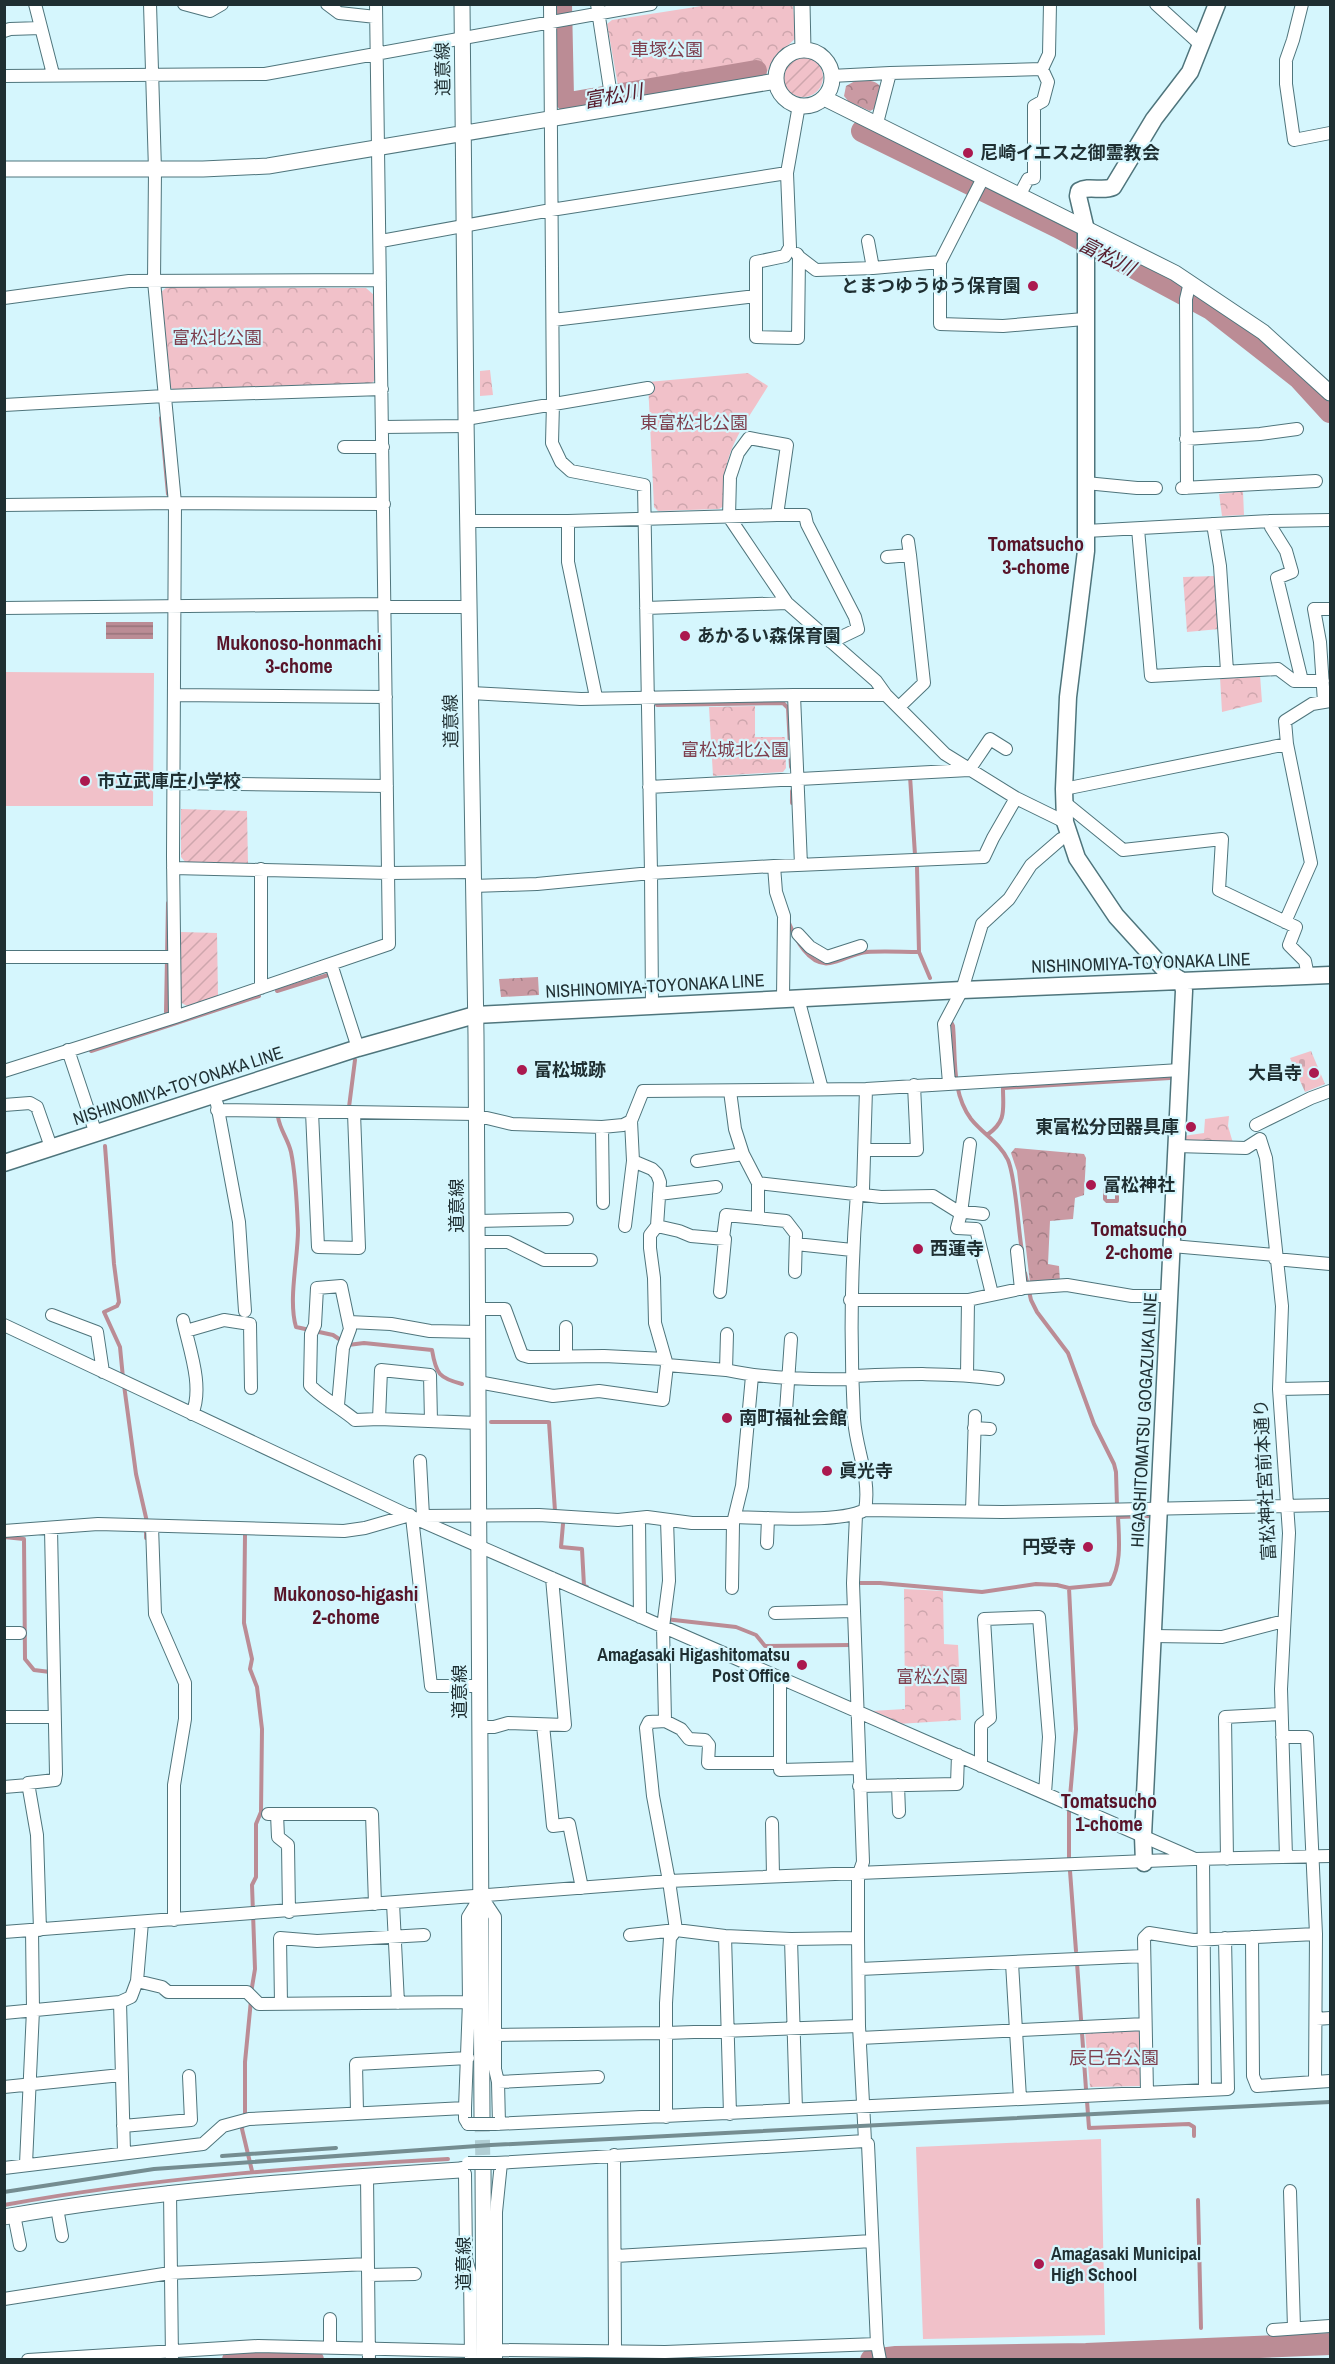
<svg xmlns="http://www.w3.org/2000/svg" width="1335" height="2364" viewBox="0 0 1335 2364" font-family="'Archivo Narrow','Noto Sans JP',sans-serif">
	<defs>
		<pattern id="forest-crowns" width="20" height="18" patternUnits="userSpaceOnUse" patternTransform="scale(1.5)"><rect width="20" height="18" fill="#ca9aa3"/><path d="M2 6a3 3 0 1 1 6 0M12 15a3 3 0 1 1 6 0" fill="none" stroke="#a37e85"/></pattern>
		<pattern id="cemetery-stones" width="16" height="16" patternUnits="userSpaceOnUse" patternTransform="scale(1.5)"><rect width="16" height="16" fill="#f1c1c9"/><path d="M2 7V4a2 2 0 0 1 4 0v3zM10 15v-3a2 2 0 0 1 4 0v3z" fill="#cea6ad"/></pattern>
		<pattern id="park-crowns" width="20" height="18" patternUnits="userSpaceOnUse" patternTransform="scale(1.5)"><rect width="20" height="18" fill="#f1c1c9"/><path d="M2 6a3 3 0 1 1 6 0M12 15a3 3 0 1 1 6 0" fill="none" stroke="#cea6ad"/></pattern>
		<pattern id="garden-furrows" width="10" height="10" patternUnits="userSpaceOnUse" patternTransform="scale(1.5)"><rect width="10" height="10" fill="#f1c1c9"/><path d="M-1 1l2-2M0 10L10 0M9 11l2-2" fill="none" stroke="#cea6ad"/></pattern>
		<pattern id="water-rules" width="6" height="5" patternUnits="userSpaceOnUse" patternTransform="scale(1.5)"><rect width="6" height="5" fill="#bb8c95"/><path d="M0 2.5h6" fill="none" stroke="#97737a"/></pattern>
	</defs>
	<rect width="100%" height="100%" fill="#d5f6fd"/>
	<path fill="url(#forest-crowns)" d="M855 81C866 81 876 78 882 89L876 108 870 111 849 102 844 96 846 86Z
		M538 977 539 995 501 997 499 979Z
		M1015 1148 1084 1154 1086 1158 1084 1195 1075 1198 1073 1219 1050 1221 1048 1264 1059 1266 1060 1282 1030 1283 1017 1171 1011 1153Z"/>
	<path fill="url(#cemetery-stones)" d="M1311 1051 1325 1084 1305 1092 1290 1058Z"/>
	<path fill="url(#park-crowns)" d="M708 5H793L796 38 774 58 767 72 620 97 607 24 612 20Z
		M167 287 366 288 374 295 377 378 371 384 175 391 169 386 160 293Z
		M490 370 493 395 480 396V371Z
		M748 373 768 386C742 429 720 453 724 506L719 509 658 511 654 507 648 382Z
		M1243 491 1244 515 1222 516 1219 494Z
		M1260 675 1262 702 1222 712 1220 677Z
		M755 706V737H785L786 768 783 772 713 776 709 707Z
		M1229 1116 1228 1126 1233 1143 1183 1142V1136L1204 1133 1205 1119Z
		M904 1589 943 1591 944 1644 958 1645 961 1720 898 1724 871 1711 905 1709Z
		M1139 2029 1141 2086 1090 2087 1085 2031Z"/>
	<path fill="url(#garden-furrows)" d="M783 77a20 20 0 1 1 40 0a20 20 0 1 1-40 0Z
		M1215 576 1219 629 1187 632 1183 577Z
		M181 809 247 811 248 865 187 864 181 857Z
		M181 932 217 933 218 996 187 1006 180 1002Z"/>
	<path fill="#f1c1c9" d="M5 672 154 673 153 806H5Z
		M1101 2139 1105 2335 923 2339 916 2147Z"/>
	<path fill="url(#water-rules)" d="M106 622H153V639H106Z"/>
	<g fill="none" stroke-linecap="round" stroke-linejoin="round">
		<path stroke="#bb8c95" stroke-width="4" d="M161 418 168 494
			M657 705 783 703 788 708 791 767
			M910 776 915 855
			M792 791V803
			M917 867 919 952
			M789 923C795 938 809 967 830 963 842 961 854 953 867 952 884 951 902 952 919 952L930 978
			M277 991 328 975
			M166 1012 168 903
			M950 1020 953 1026C956 1057 951 1092 971 1119 983 1134 1000 1143 1008 1160 1016 1179 1018 1229 1022 1251
			M91 1051 259 996
			M349 1107 355 1060
			M278 1117C280 1130 288 1139 291 1152 296 1176 297 1205 298 1230 298 1259 288 1300 296 1327L333 1335 348 1345 364 1343 432 1350C436 1374 439 1378 462 1384
			M987 1135C1007 1121 1003 1110 1003 1088L1170 1078
			M105 1146 114 1264 119 1302 117 1306 104 1312 120 1347 123 1378
			M1117 1194V1189L1105 1190V1199L1107 1201H1117V1196
			M1025 1273 1031 1300 1037 1312 1068 1353 1094 1424 1114 1464 1116 1472 1117 1506
			M124 1385 136 1474 147 1522
			M491 1422H549L555 1511
			M563 1524 561 1547 582 1549 584 1586 587 1587
			M245 1535 244 1623 252 1659 250 1669 257 1687 262 1729 261 1812 256 1824V1877L252 1885 255 1969 251 1993
			M4 1537 24 1539 25 1659 34 1670 50 1672
			M146 1538V1530
			M856 1583H880L982 1592 1036 1584 1057 1585 1069 1588 1110 1584C1122 1564 1119 1539 1118 1517L1152 1516
			M1069 1588 1076 1729 1069 1808V1859
			M665 1619 736 1627 756 1635 765 1646 850 1645
			M1070 1871 1076 1951
			M1077 1963 1086 2089
			M251 2000 245 2062V2113L242 2129 252 2171
			M1087 2101 1089 2128 1189 2124 1194 2127V2136
			M1198 2200 1201 2328
			M4 2205C152 2178 299 2167 448 2159
			M1202 2344V2350"/>
		<path stroke="#bb8c95" stroke-width="22" d="M561 4 563 97 569 103 756 71
			M862 131 1058 227 1211 309 1299 378 1330 412
			M233 2360H313
			M871 2360 896 2357 1086 2354 1330 2344"/>
		<path stroke="#b1ced4" stroke-width="15" stroke-dasharray="15 8" stroke-linecap="butt" d="M482 2117 483 2168"/>
		<g stroke="#4f757c" stroke-width="14">
			<path id="minor" d="M35 4 53 74
				M150 4 155 170 154 281 175 503 173 857 175 1017
				M184 4 210 11 222 4
				M327 4 339 13 376 17
				M550 4 553 403 552 443 561 462 571 471 644 485 651 873 774 866 776 892 784 916 783 998
				M597 4 613 109
				M1156 4 1201 45
				M1302 4 1293 40 1286 60V84L1294 140 1330 133
				M4 31 10 29 41 28
				M4 76 265 74 651 4
				M831 76 890 73 1042 69 1049 54 1050 4
				M877 123 890 73
				M1019 196 1028 179 1034 178V106L1043 101 1048 82 1042 69
				M381 241 551 210 787 173 799 105
				M868 241 873 268
				M799 257 816 270 873 268 940 262 983 178
				M940 262V324L1003 326 1084 319
				M756 296V337L798 338 799 257 797 254
				M4 298 129 281 380 280
				M553 320 756 296V262L785 256 790 247 787 173
				M4 405 165 396 382 389
				M466 419 648 388
				M383 427 466 426
				M1186 439 1260 434 1297 429
				M344 447H383
				M1086 483 1137 488H1156
				M1182 488 1316 481
				M1187 488 1186 299 1190 282
				M4 505 175 503 384 504
				M777 515H805L807 524 855 617 858 629 831 642
				M468 521H568
				M1270 521 1271 527 1286 551 1292 572 1277 578 1302 681
				M1213 524 1220 566 1227 671
				M1138 529 1151 676 1278 669 1294 681H1323
				M1086 531 1270 521 1330 520
				M887 557 910 555 908 541
				M385 607H469
				M4 608 385 604
				M646 608 787 603 876 681 886 695 945 754 1016 798 1065 822
				M471 693 581 699 794 695 801 865
				M174 695 386 697
				M794 695H886
				M596 697 568 562V521L777 515 787 445 749 438 738 453 730 477 729 517 787 603
				M1324 702 1320 642 1314 609H1330
				M899 707 924 683 910 555
				M174 783 387 786
				M649 787 969 770 990 739 1006 749
				M1064 789 1287 744
				M1064 802 1123 850 1222 839 1219 890 1296 927 1289 945 1305 961 1308 976
				M774 866 984 857 993 838 1016 798
				M173 868 390 873 473 872
				M473 886 537 884 651 873 652 1006
				M1285 922 1311 863 1287 744 1285 721 1312 704 1330 701
				M798 934 810 947 827 957 861 946
				M4 957H174
				M331 964 358 1048
				M261 988V869
				M798 998 822 1089
				M68 1050 96 1134
				M4 1071 175 1017 389 944 376 4
				M949 1083 944 1024 962 990 982 924 1009 899 1031 865 1061 839 1069 836
				M730 1091 735 1129 743 1154 758 1183V1217
				M217 1104 239 1222 245 1311
				M4 1105 30 1103 37 1107 51 1147
				M217 1110 476 1114
				M312 1112 318 1247 359 1248 354 1113
				M476 1118H487L512 1124 602 1127 623 1125 631 1121 643 1091 866 1089 1180 1070
				M1256 1125 1311 1098 1330 1091
				M602 1127 603 1203
				M970 1144 961 1213 957 1228 976 1229 992 1294
				M1176 1146 1246 1148 1260 1139 1266 1158 1282 1306 1279 1389 1289 1533 1281 1689 1286 1857
				M865 1150H917L914 1085
				M633 1161 652 1169 657 1174 660 1182 657 1226 650 1235V1248L654 1278 655 1323 667 1365
				M697 1161 743 1154
				M758 1183 881 1197 933 1196 957 1211 983 1214
				M659 1194 716 1187
				M477 1221 567 1219
				M625 1226 633 1161 631 1121
				M657 1226 679 1231 691 1236 725 1239 720 1292
				M723 1238 726 1215 786 1221 796 1234 795 1272
				M477 1242H508L544 1260H591
				M796 1244 852 1250
				M1172 1246 1275 1255
				M1017 1251 1021 1289
				M1275 1259 1330 1264
				M850 1300H968L1024 1288 1067 1285 1132 1296H1169
				M477 1309H505L522 1355 529 1357 604 1356 665 1359
				M52 1315 97 1332 103 1372
				M183 1320C189 1348 204 1387 192 1414
				M349 1322 391 1324 430 1331 477 1332
				M4 1325 412 1517 1195 1859 1330 1856
				M186 1331 224 1320 250 1324 251 1388
				M566 1356V1327
				M726 1370C767 1379 810 1380 852 1379
				M967 1375 968 1300
				M852 1376C902 1374 949 1372 998 1379
				M478 1382 553 1396 599 1391 663 1400 667 1365 726 1370 727 1334
				M1279 1389 1330 1388
				M338 1405 343 1348 350 1329 341 1286 317 1288 315 1325 311 1334 310 1385C315 1393 345 1411 355 1420L379 1419 478 1423
				M786 1411 791 1339
				M379 1419 381 1370 430 1375 431 1421
				M974 1428 990 1429
				M420 1461 423 1516
				M865 1510C871 1478 856 1450 854 1419 850 1343 851 1268 857 1193L863 1189 866 1089
				M972 1511 975 1416
				M856 1515 853 1583 863 1862 858 1876V1938L859 2026 865 2141
				M412 1517 431 1686H479
				M736 1517C765 1518 841 1523 865 1510L1002 1512 1330 1505
				M639 1518 640 1617
				M417 1519 423 1516 539 1515 618 1520 647 1517 692 1523H733
				M152 1526 155 1614 185 1683V1719L174 1785V1920
				M4 1531 98 1524 344 1531 365 1528 410 1515
				M767 1543 768 1518
				M732 1588 733 1523 742 1486 752 1376
				M775 1613 853 1611
				M4 1633H20
				M1153 1636 1222 1637 1284 1621
				M780 1678V1770L858 1768
				M4 1717H54
				M665 1721 681 1729 689 1739 705 1740 709 1745 708 1763H780
				M543 1725 553 1826 569 1824 582 1888
				M480 1727H494L508 1723 565 1725 552 1578
				M1282 1737H1307L1316 1934 1315 2082
				M981 1766V1725L990 1718 984 1619 1039 1617 1049 1737 1045 1793
				M898 1785 899 1812
				M859 1786 957 1784 958 1755
				M4 1787 28 1785
				M268 1814H372L375 1904
				M277 1814 278 1837 288 1845 289 1912
				M772 1823 773 1876
				M1203 1859 1205 2090
				M1227 1859 1225 1717 1281 1714
				M393 1903 398 2003
				M40 1930 37 1835 28 1783 55 1780 56 1774 51 1529
				M4 1932 669 1881 1194 1859
				M630 1935 676 1930 725 1936 791 1939 858 1938
				M725 1936 730 2114
				M1252 1937 1253 2076 1257 2086 1330 2081
				M791 1939 796 2110
				M1012 1963 1020 2098
				M860 1969 1144 1956
				M137 1981 162 1987 168 1992H247L259 2004 469 2002
				M120 2002 124 2152
				M281 2004 280 1938 317 1941 424 1935
				M4 2013 120 2002 131 1997 137 1981 142 1922
				M1316 2019 1330 2018
				M496 2035 666 2033 859 2026
				M860 2038 1145 2024
				M498 2082 598 2077
				M4 2087 121 2075
				M1147 2092 1144 1938 1149 1933 1193 1940 1316 1934
				M357 2112 356 2064 468 2058
				M666 2117V2003L670 1938 676 1930 669 1881 653 1796 646 1728 649 1722 665 1721 663 1627 669 1581 667 1520
				M468 2124 465 2119V2108L469 2002 468 1917 481 1896 495 1917V2069L498 2082 499 2124
				M495 2124 1228 2089 1225 1938
				M123 2126 191 2120 189 2076
				M614 2155 615 2351
				M496 2163 865 2141 868 2144 877 2344 880 2360
				M26 2164 33 2010 32 1930
				M4 2168 203 2144 223 2126 249 2119 465 2108
				M462 2168 465 2174 466 2259 470 2273 471 2358
				M367 2176 369 2360
				M1290 2191 1294 2328
				M170 2192 172 2359
				M57 2208 62 2236
				M14 2215 20 2245
				M616 2256 872 2241
				M368 2275 415 2274
				M4 2299 170 2273 368 2264
				M1273 2330 1330 2326
				M330 2348V2319
				M498 2350 665 2352 877 2344
				M28 2360 258 2346 470 2351
				M496 2360V2212L501 2163"/>
		</g>
		<g stroke="#4f757c" stroke-width="17">
			<path id="tertiary" d="M462 4 466 419 476 1035 482 2117
				M802 4 803 50
				M776 78a28 28 0 1 1 56 0a28 28 0 1 1-56 0Z
				M824 98 1175 273 1263 332 1330 393
				M4 169H203L268 166 776 81
				M483 2168 484 2360
				M4 2217C155 2190 307 2180 460 2170"/>
		</g>
		<g stroke="#4f757c" stroke-width="19">
			<path id="secondary" d="M4 1163 358 1048 475 1015 962 990 1330 975
				M1144 1863 1143 1836 1184 991 1182 981 1165 970 1116 916 1077 858 1065 822 1064 789 1068 697 1086 551V230L1078 196 1079 191C1089 185 1102 192 1113 187L1154 119 1190 72 1217 4"/>
		</g>
		<use href="#minor" stroke="#fff" stroke-width="12"/>
		<use href="#tertiary" stroke="#fff" stroke-width="15"/>
		<use href="#secondary" stroke="#fff" stroke-width="16"/>
		<path stroke="#758d91" stroke-width="4" d="M222 2156 336 2148
			M4 2192 154 2169 491 2145 1330 2102"/>
		<g stroke="#4f757c" stroke-width="14" stroke-linecap="butt">
			<path id="minor-bridge" d="M468 2124H495
				M468 2163H496"/>
		</g>
		<use href="#minor-bridge" stroke="#fff" stroke-width="12"/>
	</g>
	<g fill="#ab194f" stroke="#d5f6fd" stroke-width="2">
		<circle cx="968" cy="153" r="6"/>
		<circle cx="1033" cy="286" r="6"/>
		<circle cx="685" cy="636" r="6"/>
		<circle cx="85" cy="781" r="6"/>
		<circle cx="522" cy="1070" r="6"/>
		<circle cx="1314" cy="1073" r="6"/>
		<circle cx="1191" cy="1127" r="6"/>
		<circle cx="1091" cy="1185" r="6"/>
		<circle cx="918" cy="1249" r="6"/>
		<circle cx="727" cy="1418" r="6"/>
		<circle cx="827" cy="1471" r="6"/>
		<circle cx="1088" cy="1547" r="6"/>
		<circle cx="802" cy="1665" r="6"/>
		<circle cx="1039" cy="2264" r="6"/>
	</g>
	<g text-anchor="middle" stroke-width="4.5" stroke-linejoin="round" paint-order="stroke">
		<g font-size="18" fill="#7e3f4e" stroke="#d5f6fd">
			<text x="667" y="56">車塚公園</text>
			<text x="217" y="344">富松北公園</text>
			<text x="694" y="429">東富松北公園</text>
			<text x="735" y="756">富松城北公園</text>
			<text x="932" y="1683">富松公園</text>
			<text x="1114" y="2064">辰巳台公園</text>
		</g>
		<g font-size="18" fill="#1f2f32" stroke="#d5f6fd">
			<text transform="translate(443 69) rotate(-91)" y="6">道意線</text>
			<text transform="translate(451 721) rotate(-91)" y="6">道意線</text>
			<text transform="translate(1141 963) rotate(-2)" y="6">NISHINOMIYA-TOYONAKA LINE</text>
			<text transform="translate(655 986) rotate(-3)" y="6">NISHINOMIYA-TOYONAKA LINE</text>
			<text transform="translate(178 1086) rotate(-18)" y="6">NISHINOMIYA-TOYONAKA LINE</text>
			<text transform="translate(457 1206) rotate(-90)" y="6">道意線</text>
			<text transform="translate(1144 1420) rotate(-87)" y="6">HIGASHITOMATSU GOGAZUKA LINE</text>
			<text transform="translate(1265 1480) rotate(-93)" y="6">富松神社宮前本通り</text>
			<text transform="translate(460 1692) rotate(-90)" y="6">道意線</text>
			<text transform="translate(464 2264) rotate(-90)" y="6">道意線</text>
		</g>
		<g font-size="18" font-weight="bold" fill="#1f2f32" stroke="#d5f6fd" text-anchor="start">
			<text x="980" y="159">尼崎イエス之御霊教会</text>
			<text x="1021" y="292" text-anchor="end">とまつゆうゆう保育園</text>
			<text x="697" y="642">あかるい森保育園</text>
			<text x="97" y="787">市立武庫庄小学校</text>
			<text x="534" y="1076">富松城跡</text>
			<text x="1302" y="1079" text-anchor="end">大昌寺</text>
			<text x="1179" y="1133" text-anchor="end">東富松分団器具庫</text>
			<text x="1103" y="1191">富松神社</text>
			<text x="930" y="1255">西蓮寺</text>
			<text x="739" y="1424">南町福祉会館</text>
			<text x="839" y="1477">眞光寺</text>
			<text x="1076" y="1553" text-anchor="end">円受寺</text>
			<text x="790" y="1661" text-anchor="end">Amagasaki Higashitomatsu<tspan x="790" dy="21">Post Office</tspan></text>
			<text x="1051" y="2260">Amagasaki Municipal<tspan x="1051" dy="21">High School</tspan></text>
		</g>
		<g font-size="20" font-style="italic" fill="#571c2c" stroke="#d5f6fd">
			<text transform="translate(613 96) rotate(-10)" y="7">富松川</text>
			<text transform="translate(1107 256) rotate(27)" y="7">富松川</text>
		</g>
		<g font-size="20" font-weight="bold" fill="#581429" stroke="#d5f6fd">
			<text x="1036" y="551">Tomatsucho<tspan x="1036" dy="23">3-chome</tspan></text>
			<text x="299" y="650">Mukonoso-honmachi<tspan x="299" dy="23">3-chome</tspan></text>
			<text x="1139" y="1236">Tomatsucho<tspan x="1139" dy="23">2-chome</tspan></text>
			<text x="346" y="1601">Mukonoso-higashi<tspan x="346" dy="23">2-chome</tspan></text>
			<text x="1109" y="1808">Tomatsucho<tspan x="1109" dy="23">1-chome</tspan></text>
		</g>
	</g>
	<rect width="1335" height="2364" fill="none" stroke="#1f2f32" stroke-width="12"/>
</svg>
